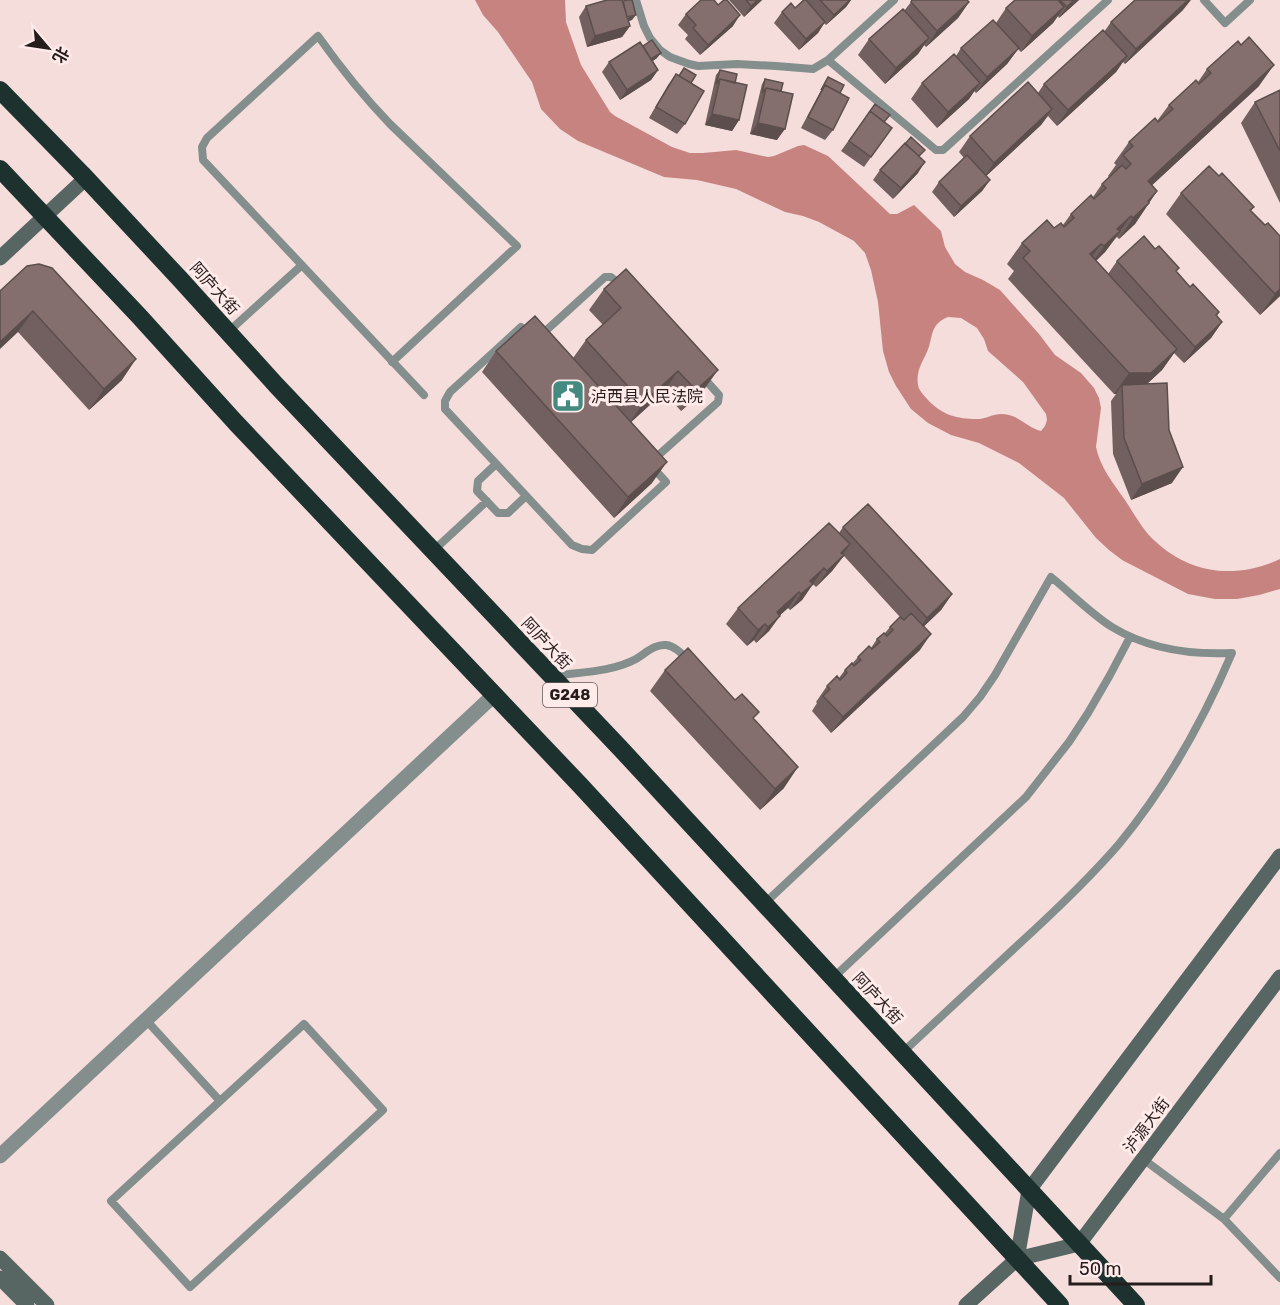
<svg xmlns="http://www.w3.org/2000/svg" width="1280" height="1305" viewBox="0 0 1280 1305" font-family="Rubik,'Noto Sans SC',sans-serif">
	<rect width="100%" height="100%" fill="#f5dddb"/>
	<path fill="#c78380" fill-rule="evenodd" d="M475 0H565L566 22 581 65 610 112 615 116 672 147 690 153H703L736 150 768 157 774 156 798 146 804 145 828 156 890 214H897L914 205 941 231 945 247 955 264 965 272 983 280 1000 290 1039 334 1055 355 1081 373 1094 388 1099 398 1101 408 1096 447C1100 467 1113 483 1125 500 1133 512 1144 532 1155 541 1191 575 1237 579 1280 559V589L1259 595 1237 599H1215L1188 594 1122 560 1109 550 1096 538 1064 498 1019 463 979 443 951 435 928 423 911 409 896 386 889 372 883 351 878 302 871 270 865 253 854 241 819 222 803 216 785 212 736 189 697 180 664 177 578 141 560 129 541 109 532 82 498 32 483 15ZM948 317 961 318 977 328 984 339 988 351 1023 382 1046 414 1047 420 1045 426 1041 431C1029 428 1021 418 1009 415 996 411 988 419 977 419 957 419 942 415 928 400 924 395 919 391 918 385 916 373 921 364 926 354 934 339 928 325 948 317Z"/>
	<g fill="none" stroke-linecap="round" stroke-linejoin="round">
		<path stroke="#848e8c" stroke-width="8" d="M636 0 644 26 650 38 660 50 670 57 689 64 698 66 737 64 776 66 813 69 828 60 894 0
			M1204 0 1225 23 1250 0
			M828 60 936 150H943L1108 0
			M521 327 537 339 666 482 592 550 582 549 572 545 445 409V401L450 392Z
			M228 332 302 265
			M540 336 605 277H611L622 286
			M392 362 517 246 390 124C364 97 340 67 318 36L207 138 202 147 203 160 424 395
			M653 460 718 402 719 395 702 376
			M496 464 478 481 477 491 498 513H508L526 496
			M433 551 487 501
			M553 676C580 672 612 672 636 659 645 654 654 644 666 645 675 646 682 654 689 661
			M765 903 963 717 980 697 995 675 1051 577C1071 593 1090 613 1112 627 1148 649 1190 655 1232 653 1203 721 1166 787 1119 844 1088 880 1054 912 1019 944 980 980 942 1016 903 1052
			M833 978 1026 797 1069 742 1088 713 1110 675 1130 637
			M146 1020 220 1101
			M304 1024 383 1110 190 1287 111 1201Z
			M1143 1159 1224 1219 1280 1278
			M1224 1219 1280 1153"/>
		<path stroke="#848e8c" stroke-width="15" d="M0 1156 494 695"/>
		<path stroke="#576563" stroke-width="15" d="M0 258 86 178
			M0 1258 47 1305
			M1017 1259 1079 1244 1280 977
			M0 1278 27 1305
			M966 1305 1017 1259 1029 1190 1280 856"/>
		<path stroke="#1d322f" stroke-width="18" d="M0 90 82 174 180 279 276 385 620 748 1136 1305
			M0 169 139 316 236 423 580 785 1060 1305"/>
	</g>
	<path fill="#725f5f" d="M729 0H762L744 17Z
		M803 0H851L846 7 826 25 824 23 818 33 799 50 774 23 782 12 795 8Z
		M1015 0H1079L1059 18 1058 16 1053 23 1021 52 1018 49 1007 64 976 93 974 91 969 99 937 128 911 99 922 83 956 56 961 48 996 23 1006 8Z
		M911 2H969L958 18 926 47 924 45 918 54 885 84 858 55 869 39 904 11Z
		M586 6 632 20 628 21 630 26 622 37 587 47 579 17Z
		M1183 10 1125 64 1123 62 1116 72 1057 126 1048 116 1041 125 986 176 990 180 982 191 954 217 932 192 939 182 964 158 959 152 970 136 1038 93 1044 84 1104 32 1111 22Z
		M686 14 733 26 700 55 685 39 688 35 678 25Z
		M643 46 657 58 653 61 658 70 651 80 620 100 602 72 609 62Z
		M684 68 691 83 685 124 677 134 649 118 668 85 676 74 678 76Z
		M1207 69 1259 86 1152 185 1157 191 1135 224 1119 239 1117 237 1115 239 1105 252 1096 261 1108 274 1117 261 1177 272 1190 287 1219 312 1217 316 1222 322 1211 338 1184 363 1174 353 1162 370 1147 384 1169 430 1172 483 1131 500 1113 454 1111 401 1116 394H1114L1008 279 1014 271 1007 264 1022 243 1063 225 1071 214 1093 197 1102 184 1109 177 1108 176 1116 165 1114 163 1129 142 1157 121 1169 105 1198 82Z
		M720 70 735 83 739 120 732 131 705 125 716 75Z
		M828 77 840 93 833 130 825 140 801 128Z
		M765 79 781 91 777 140 750 134 762 84Z
		M1280 90V203L1241 123 1255 102Z
		M875 104 885 122 892 128 864 167 841 151Z
		M919 157 918 173 893 199 873 180 880 170Z
		M1219 176 1254 207 1251 211 1265 225 1280 296 1260 315 1166 214 1181 193Z
		M27 266 122 380 89 410 18 332Z
		M604 289 703 391 681 411 664 392 631 422 652 483 614 518 482 372 496 351 573 358 586 340 603 325 589 310Z
		M843 527 952 594 941 610 924 626 920 650 831 733 812 711 817 703 816 702 827 686 839 678 845 670 852 664 858 657 871 648 877 639 885 633 890 627 900 617 844 556 832 571 816 587 813 584 802 600 790 610 788 608 780 615 769 631 756 643 754 640 747 646 726 624 738 608 839 533Z
		M665 670 754 720 784 788 760 810 650 691Z"/>
	<path fill="#5c4e4d" d="M758 0H762L744 17 751 6Z
		M850 0H851L846 7 826 25 834 15Z
		M1074 0H1079L1059 18 1067 7Z
		M1188 0H1191L1183 10 1125 64 1136 49Z
		M969 2 958 18 926 47 937 31Z
		M1064 7 1053 23 1021 52 1032 36Z
		M636 15 632 20 619 24 623 19Z
		M740 15 733 26 700 55 708 45Z
		M825 22 818 33 799 50 806 39Z
		M630 26 622 37 587 47 595 36Z
		M929 38 918 54 885 84 896 68Z
		M1019 48 1007 64 976 93 987 77Z
		M661 53 657 58 642 67 646 62Z
		M1127 56 1116 72 1057 126 1068 110Z
		M1274 65 1259 86 1134 202 1148 181Z
		M658 70 651 80 620 100 627 90Z
		M980 83 969 99 937 128 948 112Z
		M1052 109 1041 125 983 179 994 163Z
		M712 114 739 120 732 131 705 125Z
		M758 123 785 129 777 140 750 134Z
		M925 162 918 173 893 199 901 188Z
		M990 180 982 191 954 217 961 206Z
		M1157 191 1135 224 1119 239 1133 218 1148 201Z
		M1131 216 1105 252 1089 267 1117 229Z
		M1101 244 1086 265 1090 254Z
		M1280 289V296L1260 315 1275 294Z
		M33 311 18 332 0 349V342Z
		M1222 322 1211 338 1184 363 1195 347Z
		M1177 349 1162 370 1136 394 1122 385 1116 394H1114L1129 373Z
		M136 359 122 380 89 410 104 389Z
		M718 370 703 391 681 411 696 390Z
		M678 371 664 392 629 424 643 403Z
		M667 462 652 483 614 518 628 497Z
		M1183 467 1172 483 1131 500 1142 484Z
		M850 544 839 560 844 555 832 571 816 587 841 553Z
		M824 568 802 600 790 610 810 581Z
		M799 592 788 608 766 628 777 612Z
		M952 594 941 610 916 634 927 618Z
		M780 616 769 631 756 643 768 627Z
		M765 624 754 640 747 646 758 630Z
		M931 634 920 650 831 733 843 717Z
		M798 767 784 788 760 810 775 789Z"/>
	<path fill="#846f6e" stroke="#5c4e4d" stroke-width="1.5" d="M607 0H622L630 26 595 36 586 6Z
		M628 0H632L636 15 627 17 623 1Z
		M701 0H714L718 5 724 0H727L740 15 708 45 693 28 696 25 686 14Z
		M746 0H758L751 6Z
		M804 0H806L825 22 806 39 782 12 791 3 795 8Z
		M820 0H850L834 15Z
		M912 0H967L969 2 937 31 911 2Z
		M1015 0H1058L1064 7 1032 36 1006 8Z
		M1060 0H1074L1067 7Z
		M1135 0H1188L1136 49 1111 22Z
		M903 9 929 38 896 68 869 39Z
		M993 20 1019 48 987 77 961 48Z
		M1103 30 1127 56 1068 110 1044 84Z
		M1249 37 1274 65 1148 181 1157 191 1148 201 1149 203 1133 218 1131 216 1117 229 1120 231 1104 246 1101 244 1090 254 1177 349 1151 373H1129L1023 258 1030 251 1022 243 1047 220 1054 228 1061 223 1064 227 1074 218 1071 214 1091 195 1094 199 1106 188 1102 184 1122 165 1126 169 1131 164 1123 155 1133 146 1129 142 1155 118 1158 122 1173 109 1169 105 1196 80 1199 84 1211 73 1207 69 1238 41 1241 45Z
		M652 40 661 53 651 59 643 46Z
		M640 42 658 70 627 90 609 62Z
		M954 54 980 83 948 112 922 83Z
		M684 68 696 75 691 83 679 76Z
		M720 70 737 74 735 83 720 79 716 84Z
		M676 74 704 91 685 124 656 107Z
		M828 77 844 85 840 93 825 85 821 90Z
		M720 79 747 85 739 120 712 114Z
		M765 79 783 83 781 91 766 88 762 93Z
		M1028 82 1052 109 994 163 970 136Z
		M825 85 849 98 833 130 808 117Z
		M766 88 793 94 785 129 758 123Z
		M1280 90V151L1255 102Z
		M875 104 890 115 884 122 870 111Z
		M870 111 892 128 871 157 849 141Z
		M911 137 925 150 919 156 905 144Z
		M905 143 925 162 901 188 880 170Z
		M967 155 990 180 961 206 939 182Z
		M1209 166 1219 176 1222 173 1254 207 1250 210 1265 225 1268 223 1280 236V289L1275 294 1181 193Z
		M1144 236 1155 249 1159 246 1179 268 1176 271 1190 287 1193 284 1219 312 1216 315 1222 322 1195 347 1117 261Z
		M39 264 52 268 136 359 104 389 33 311 0 342V291L27 266Z
		M626 269 718 370 696 390 678 371 643 403 586 340 621 308 604 289Z
		M535 316 667 462 628 497 496 351Z
		M1167 383 1169 430 1183 467 1142 484 1124 438 1122 385Z
		M868 504 952 594 927 618 843 527Z
		M829 523 850 544 841 553 844 555 827 571 824 568 810 581 813 584 801 594 799 592 777 612 780 616 768 627 765 624 758 630 738 608Z
		M911 613 931 634 843 717 823 696 830 689 827 686 837 676 840 680 847 673 845 670 852 663 854 666 861 660 858 657 869 646 872 649 880 642 877 639 884 633 887 636 893 630 890 627 900 617 904 620Z
		M688 648 735 700 742 694 759 712 753 718 798 767 775 789 665 670Z"/>
	<defs>
		<g id="civic-square" transform="scale(1.725)"><rect x="-9" y="-9" width="18" height="18" rx="4" fill="#448a81" stroke="#ffebea"/><path d="M-.6-6.5H3V-4.5H.6V-3L4-1V1h2V6H-6V1h2V-1L-.6-3ZM-1.2 2.5V6h2.4V2.5Z" fill="#fff"/></g>
	</defs>
	<g fill-rule="evenodd">
		<use href="#civic-square" x="568" y="396"/>
	</g>
	<g text-anchor="middle" stroke-width="6" stroke-linejoin="round" paint-order="stroke">
		<rect fill="#ffebea" stroke="#665a5a" stroke-width="1.5" x="543" y="683" width="54" height="24" rx="4.5"/>
		<g font-size="15" font-weight="bold" fill="#251c1c">
			<text x="570" y="700">G248</text>
		</g>
		<g font-size="16" fill="#251c1c" stroke="#ffebea">
			<text transform="translate(215 288) rotate(48)" y="6">阿庐大街</text>
			<text transform="translate(547 643) rotate(47)" y="6">阿庐大街</text>
			<text transform="translate(878 998) rotate(47)" y="6">阿庐大街</text>
			<text transform="translate(1146 1125) rotate(-53)" y="6">泸源大街</text>
		</g>
		<g font-size="16" fill="#251c1c" stroke="#ffebea" text-anchor="start">
			<text x="591" y="402">泸西县人民法院</text>
		</g>
	</g>
	<g transform="translate(48 48) rotate(119)" stroke="#ffebea" stroke-width="4.5" paint-order="stroke">
	<path d="M0-4.5L10 22L0 15L-10 22Z" fill="#251c1c"/>
	<text y="-9" font-size="16" font-weight="bold" text-anchor="middle" fill="#251c1c">北</text>
	</g>
	<path d="M1070 1275v9h141v-9" fill="none" stroke="#251c1c" stroke-width="3"/>
	<text x="1079" y="1275" font-size="18" fill="#251c1c" stroke="#ffebea" stroke-width="4.5" paint-order="stroke">50 m</text>
</svg>
